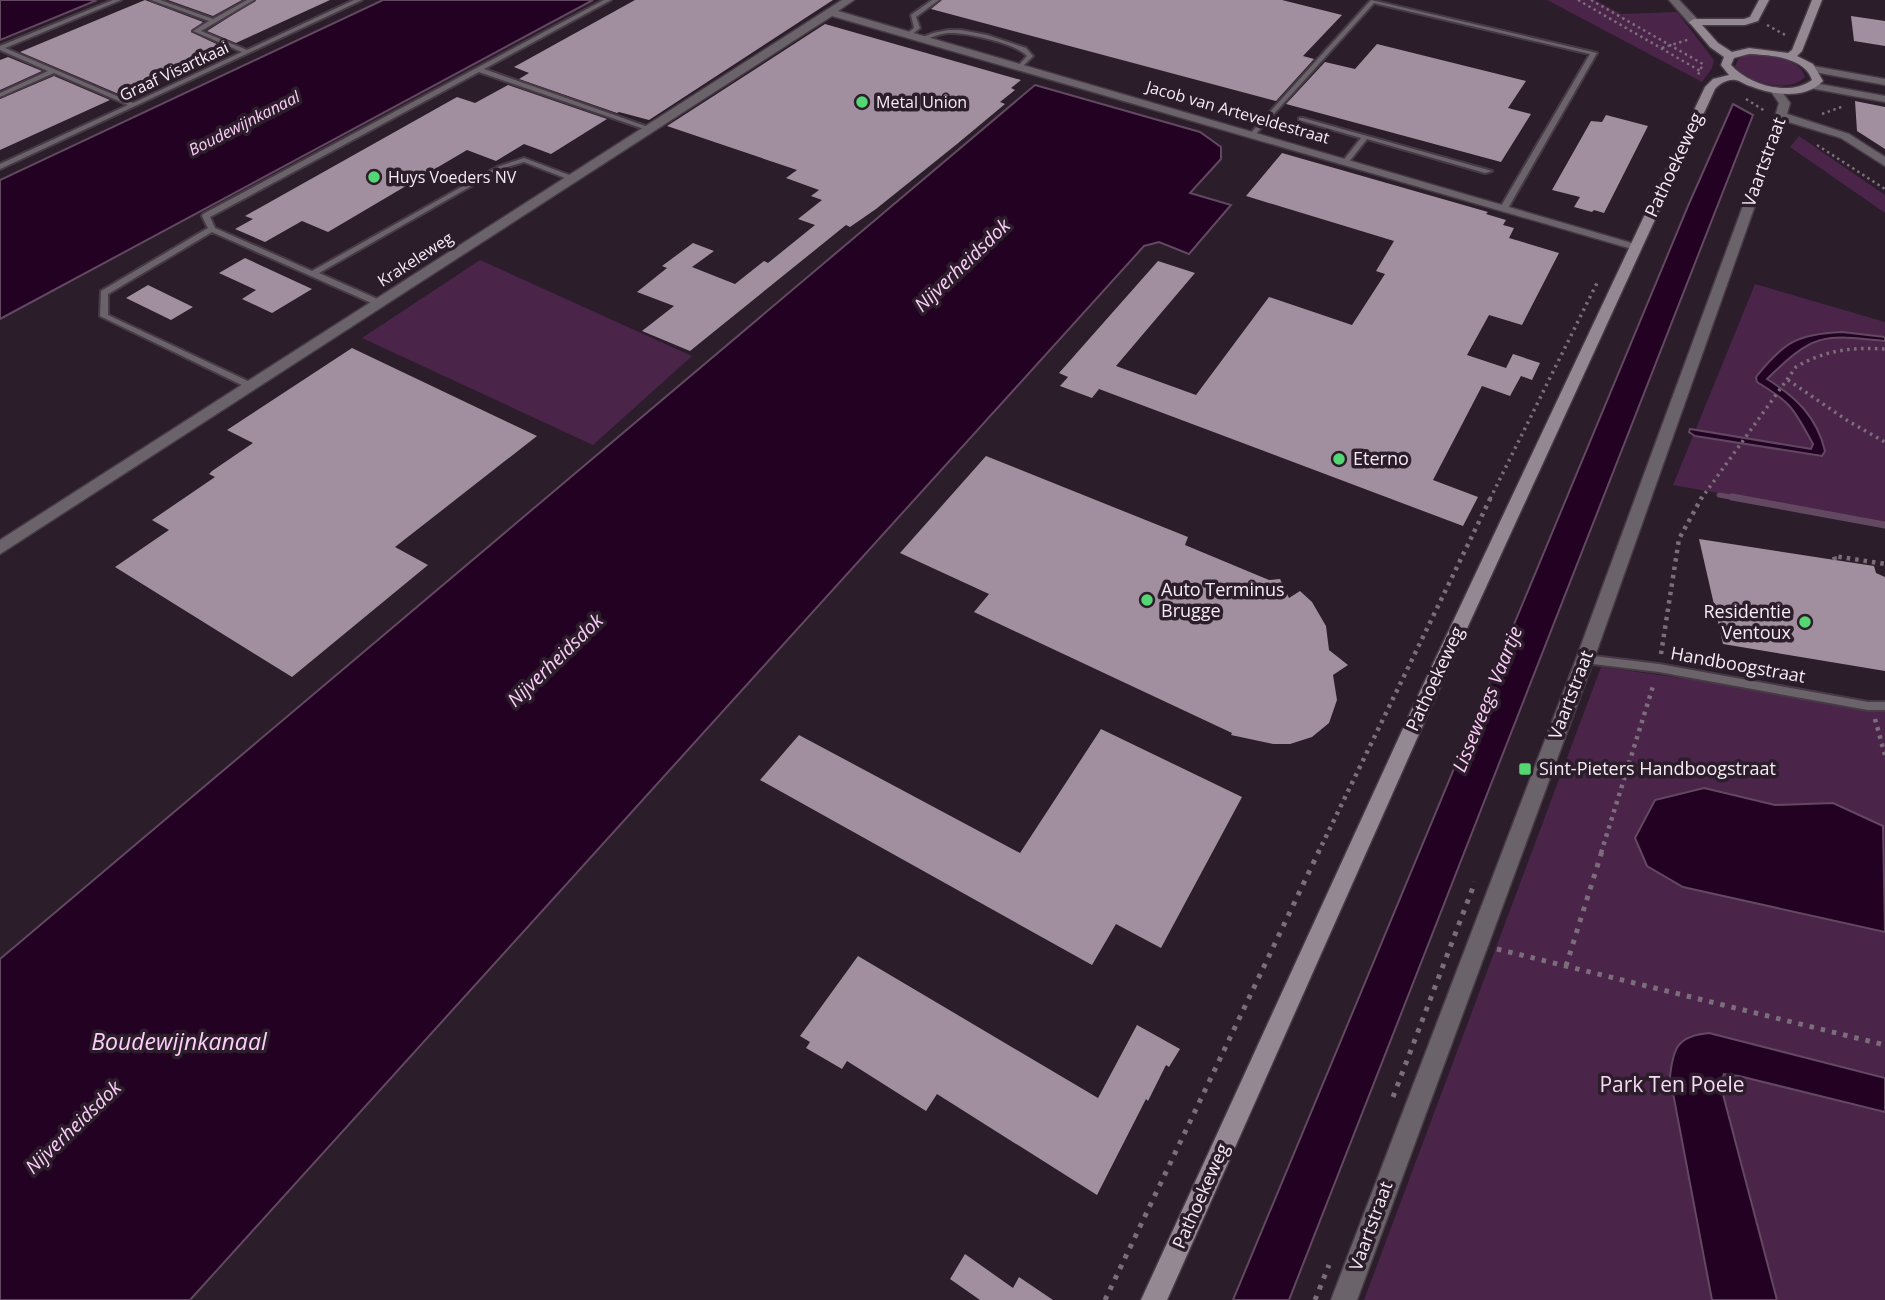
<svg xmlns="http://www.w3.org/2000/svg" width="1885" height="1300" viewBox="0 0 1885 1300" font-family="'Open Sans',sans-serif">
	<rect width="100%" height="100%" fill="#2b1d2a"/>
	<path fill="#4b244a" d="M1547 0H1595L1621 14 1677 12 1714 60 1712 68 1702 82Z
		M1748 55C1766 54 1800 57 1805 77 1789 94 1748 83 1735 66L1738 59Z
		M1799 136 1885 195V213L1790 147Z
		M480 260 692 356 593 445 362 338Z
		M1755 284 1885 322V523L1673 485Z
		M1601 667 1885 706V1300H1364Z"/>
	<path fill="#220122" stroke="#624861" stroke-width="2" d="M0 0H91L95 1 0 40Z
		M383 0H593L0 319V180Z
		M1035 85 1200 132 1221 147V159L1190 193 1231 205 1189 254 1159 242 1144 246 190 1300H0V959Z
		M1733 104 1753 115 1289 1300H1233L1688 206Z
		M1842 332 1885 337V341C1821 334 1813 334 1767 379 1796 397 1817 417 1825 451L1822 456 1695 436 1689 432 1690 429 1811 449 1813 444C1793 408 1793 404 1757 382L1756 377C1784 342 1797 334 1842 332Z
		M1704 788 1775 805 1833 803 1883 826 1885 932 1683 887 1647 866 1635 838 1655 800Z
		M1709 1033 1885 1078V1112L1739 1076 1724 1074 1720 1083 1777 1300H1712L1670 1077C1673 1047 1678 1036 1709 1033Z"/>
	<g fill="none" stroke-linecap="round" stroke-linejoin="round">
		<path stroke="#624861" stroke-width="5" d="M1719 495 1742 499"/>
		<path stroke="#624861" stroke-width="7" d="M1732 497 1885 525"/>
	</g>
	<path fill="#a18fa0" d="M145 0 203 22 191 32 225 48 121 95 20 52Z
		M168 0H242L213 16Z
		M256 0H330L236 43 207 31Z
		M635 0H833L649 120 619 112 617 113 519 79 529 73 514 67Z
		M942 0H1282L1342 15 1303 56 1314 59 1276 101 931 9Z
		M1851 16 1885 21V46L1854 41Z
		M825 24 1021 80 1011 88 1015 90 1000 102 1005 104 957 144 876 209 850 227 846 225 690 351 642 331 674 306 637 292 667 268 662 266 693 243 714 251 692 267 735 284 764 261 768 263 815 225 798 219 822 200 811 196 819 190 786 178 797 170 667 126Z
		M1377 44 1526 81 1508 108 1531 114 1501 162 1286 104 1325 62 1355 69Z
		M8 57 42 71 0 90V60Z
		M54 76 110 100 0 150V99Z
		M508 85 607 119 551 154 524 144 496 161 467 150 328 232 302 221 265 242 235 229 253 219 245 216 457 97 475 103Z
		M1855 101 1885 107V149L1857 131Z
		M1606 115 1648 126 1604 213 1594 210 1592 212 1574 207 1580 197 1552 190 1591 121 1602 122Z
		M1282 153 1488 212 1486 214 1506 220 1503 225 1514 228 1509 238 1559 253 1522 325 1489 315 1467 355 1506 368 1513 354 1540 363 1532 380 1521 376 1510 396 1482 386 1433 480 1478 497 1463 526 1099 389 1092 398 1060 386 1068 377 1059 373 1158 261 1195 273 1116 366 1196 395 1269 297 1352 325 1385 274 1376 271 1394 241 1246 196Z
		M245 258 312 289 272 313 242 299 256 290 219 273Z
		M148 285 193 307 171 320 126 298Z
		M352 348 537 436 395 547 428 565 292 677 115 567 169 530 152 520 215 477 209 474 212 471 253 443 227 430Z
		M986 456 1188 537 1185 545 1269 580 1280 579 1289 598 1300 591 1312 602 1326 626 1329 650 1348 665 1333 675 1337 700 1329 723 1312 737 1290 744H1273L1231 735 1232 733 974 612 989 594 900 553Z
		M1699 539 1874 566 1876 573 1885 577V671L1723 644Z
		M1101 729 1242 797 1161 948 1116 924 1092 965 760 780 799 735 1020 853Z
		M858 956 1098 1098 1137 1025 1180 1049 1169 1067 1166 1065 1148 1101 1146 1099 1097 1195 937 1094 926 1111 847 1061 842 1069 806 1048 810 1042 800 1036Z
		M965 1254 1013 1288 1019 1277 1053 1300H980L950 1279Z"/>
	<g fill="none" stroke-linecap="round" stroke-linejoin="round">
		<g stroke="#473a46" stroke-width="4">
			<path id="lane" d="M113 0H121L5 48 133 103 242 52 193 31 209 21 151 0H160L213 19 247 0H254L201 31 247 50 354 0H362L0 169V164L128 105 54 73 0 97V93L48 71 0 50V46Z
				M604 0H611L484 69 651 128V130H647L479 72 210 217 215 228 312 271 497 167 524 158 577 178 570 180 524 162 501 169 319 273 382 301V305H376L212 232 108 294V315L254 384V388H248L100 316 101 291 208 228 202 216 203 214Z
				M932 0H939L916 17 920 28 910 36H906V34L914 28 911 15Z
				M1371 0 1597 53 1507 210 1500 208 1590 54 1374 3 1254 136 1249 135Z
				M948 30H961L987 35 1026 48 1033 56 1020 69 1017 67 1027 56C1016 43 965 32 948 33 938 34 930 38 921 41L918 39 933 33Z
				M1299 118H1303L1492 171 1485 173 1367 139 1348 163H1344L1342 162 1361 138 1299 120Z
				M1585 655 1659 664 1868 702H1885V710H1868L1659 672 1585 663 1581 662 1580 659 1581 656Z"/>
		</g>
		<g stroke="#473a46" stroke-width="3">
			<path id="street" d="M842 0H854L838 11 1642 246 1636 250 1632 249 832 16 0 554V540Z
				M1669 0H1679L1698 20V24H1690Z
				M1813 66 1885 79V85L1809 71V67Z
				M1814 83 1885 96V102L1810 88 1809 86Z
				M1775 87 1779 88 1790 103 1787 114 1849 134 1885 157V166L1841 138 1785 121 1594 659 1357 1300H1331L1576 659 1772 127 1779 103 1770 90Z"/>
		</g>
		<g stroke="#473a46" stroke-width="3">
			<path id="secondary" d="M1759 0H1769L1758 21 1745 25H1702L1718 43 1732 52 1749 48 1788 53 1792 50 1812 0H1822L1802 51 1797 56 1813 64 1823 81C1805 100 1773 95 1750 86 1746 85 1739 80 1735 80 1728 79 1719 84 1715 89L1435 698 1167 1300H1141L1417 698 1705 87 1713 79 1729 75 1721 65 1724 57 1710 47 1689 22 1694 19H1744L1750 17ZM1749 54C1770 55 1805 57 1812 80 1789 97 1749 85 1731 65L1734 58Z"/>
		</g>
		<path stroke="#7b6e7a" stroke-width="2.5" stroke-dasharray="2.5 3.5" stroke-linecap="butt" d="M1578 0 1702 72
			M1591 0 1703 64 1697 77
			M1767 25 1787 36
			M1662 48 1690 39
			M1746 99 1765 111
			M1822 114 1844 106
			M1817 145 1885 189"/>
		<path stroke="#7b6e7a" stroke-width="3.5" stroke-dasharray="2.5 4.5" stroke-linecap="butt" d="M1788 380 1848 421 1885 442
			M1490 499 1597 283
			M1701 499 1796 367C1825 350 1852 347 1885 349"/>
		<path stroke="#7b6e7a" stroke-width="4.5" stroke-dasharray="3.5 5" stroke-linecap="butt" d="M1835 560 1834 556 1885 564
			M1661 654 1679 539 1702 497
			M1875 719 1885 755
			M1318 853 1491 497
			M1601 853 1654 683"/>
		<path stroke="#7b6e7a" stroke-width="5" stroke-dasharray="4.5 7" stroke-linecap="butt" d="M1497 949 1885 1045
			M1566 966 1602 851
			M1393 1097 1475 882
			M1105 1300 1319 851
			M1315 1300 1329 1265"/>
		<use href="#lane" fill="#6b636a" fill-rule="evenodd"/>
		<use href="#street" fill="#6b636a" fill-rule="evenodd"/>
		<use href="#secondary" fill="#948893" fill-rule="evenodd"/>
	</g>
	<g fill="#54d672" stroke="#2b1d2a" stroke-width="2.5">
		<circle cx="862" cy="102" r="7"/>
		<circle cx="374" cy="177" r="7"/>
		<circle cx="1339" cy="459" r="7"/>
		<circle cx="1147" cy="600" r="7"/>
		<circle cx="1805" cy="622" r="7"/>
		<rect x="1518" y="762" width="14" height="14" rx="3.5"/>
	</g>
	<g text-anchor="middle" stroke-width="7" stroke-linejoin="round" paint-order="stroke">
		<g font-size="16" fill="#f6ecf5" stroke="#2b1d2a">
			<text transform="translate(174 71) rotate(-25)" y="6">Graaf Visartkaai</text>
			<text transform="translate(1238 112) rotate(16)" y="6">Jacob van Arteveldestraat</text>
			<text transform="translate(415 259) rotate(-33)" y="6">Krakeleweg</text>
		</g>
		<g font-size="16" fill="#f6ecf5" stroke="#2b1d2a" text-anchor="start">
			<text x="876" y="108">Metal Union</text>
			<text x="388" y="183">Huys Voeders NV</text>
		</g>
		<g font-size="16" font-style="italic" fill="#fdcefa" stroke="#2b1d2a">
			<text transform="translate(244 123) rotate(-27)" y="6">Boudewijnkanaal</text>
		</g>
		<g font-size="18" fill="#f6ecf5" stroke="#2b1d2a">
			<text transform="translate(1764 162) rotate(-70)" y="6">Vaartstraat</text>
			<text transform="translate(1674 165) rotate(-65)" y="6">Pathoekeweg</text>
			<text transform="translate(1738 665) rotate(10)" y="6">Handboogstraat</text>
			<text transform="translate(1435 679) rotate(-65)" y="6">Pathoekeweg</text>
			<text transform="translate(1571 695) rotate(-69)" y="6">Vaartstraat</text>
			<text transform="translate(1201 1196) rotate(-66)" y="6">Pathoekeweg</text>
			<text transform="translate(1371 1226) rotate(-70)" y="6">Vaartstraat</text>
		</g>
		<g font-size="18" fill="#f6ecf5" stroke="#2b1d2a" text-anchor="start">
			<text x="1353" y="465">Eterno</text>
			<text x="1161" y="596">Auto Terminus<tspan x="1161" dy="21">Brugge</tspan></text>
			<text x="1791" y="618" text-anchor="end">Residentie<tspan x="1791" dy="21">Ventoux</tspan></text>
			<text x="1539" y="775">Sint-Pieters Handboogstraat</text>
		</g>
		<g font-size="19" font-style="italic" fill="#fdcefa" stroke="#2b1d2a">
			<text transform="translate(962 265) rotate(-44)" y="7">Nijverheidsdok</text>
			<text transform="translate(555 660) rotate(-44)" y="7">Nijverheidsdok</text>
			<text transform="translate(1487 699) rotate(-68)" y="7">Lisseweegs Vaartje</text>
			<text transform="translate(73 1127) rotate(-44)" y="7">Nijverheidsdok</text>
		</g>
		<g font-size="21" fill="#f7d8f5" stroke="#2b1d2a">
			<text x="1672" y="1092">Park Ten Poele</text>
		</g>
		<g font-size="23" font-style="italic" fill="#fdcefa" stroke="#2b1d2a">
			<text x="179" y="1050">Boudewijnkanaal</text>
		</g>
	</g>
</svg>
